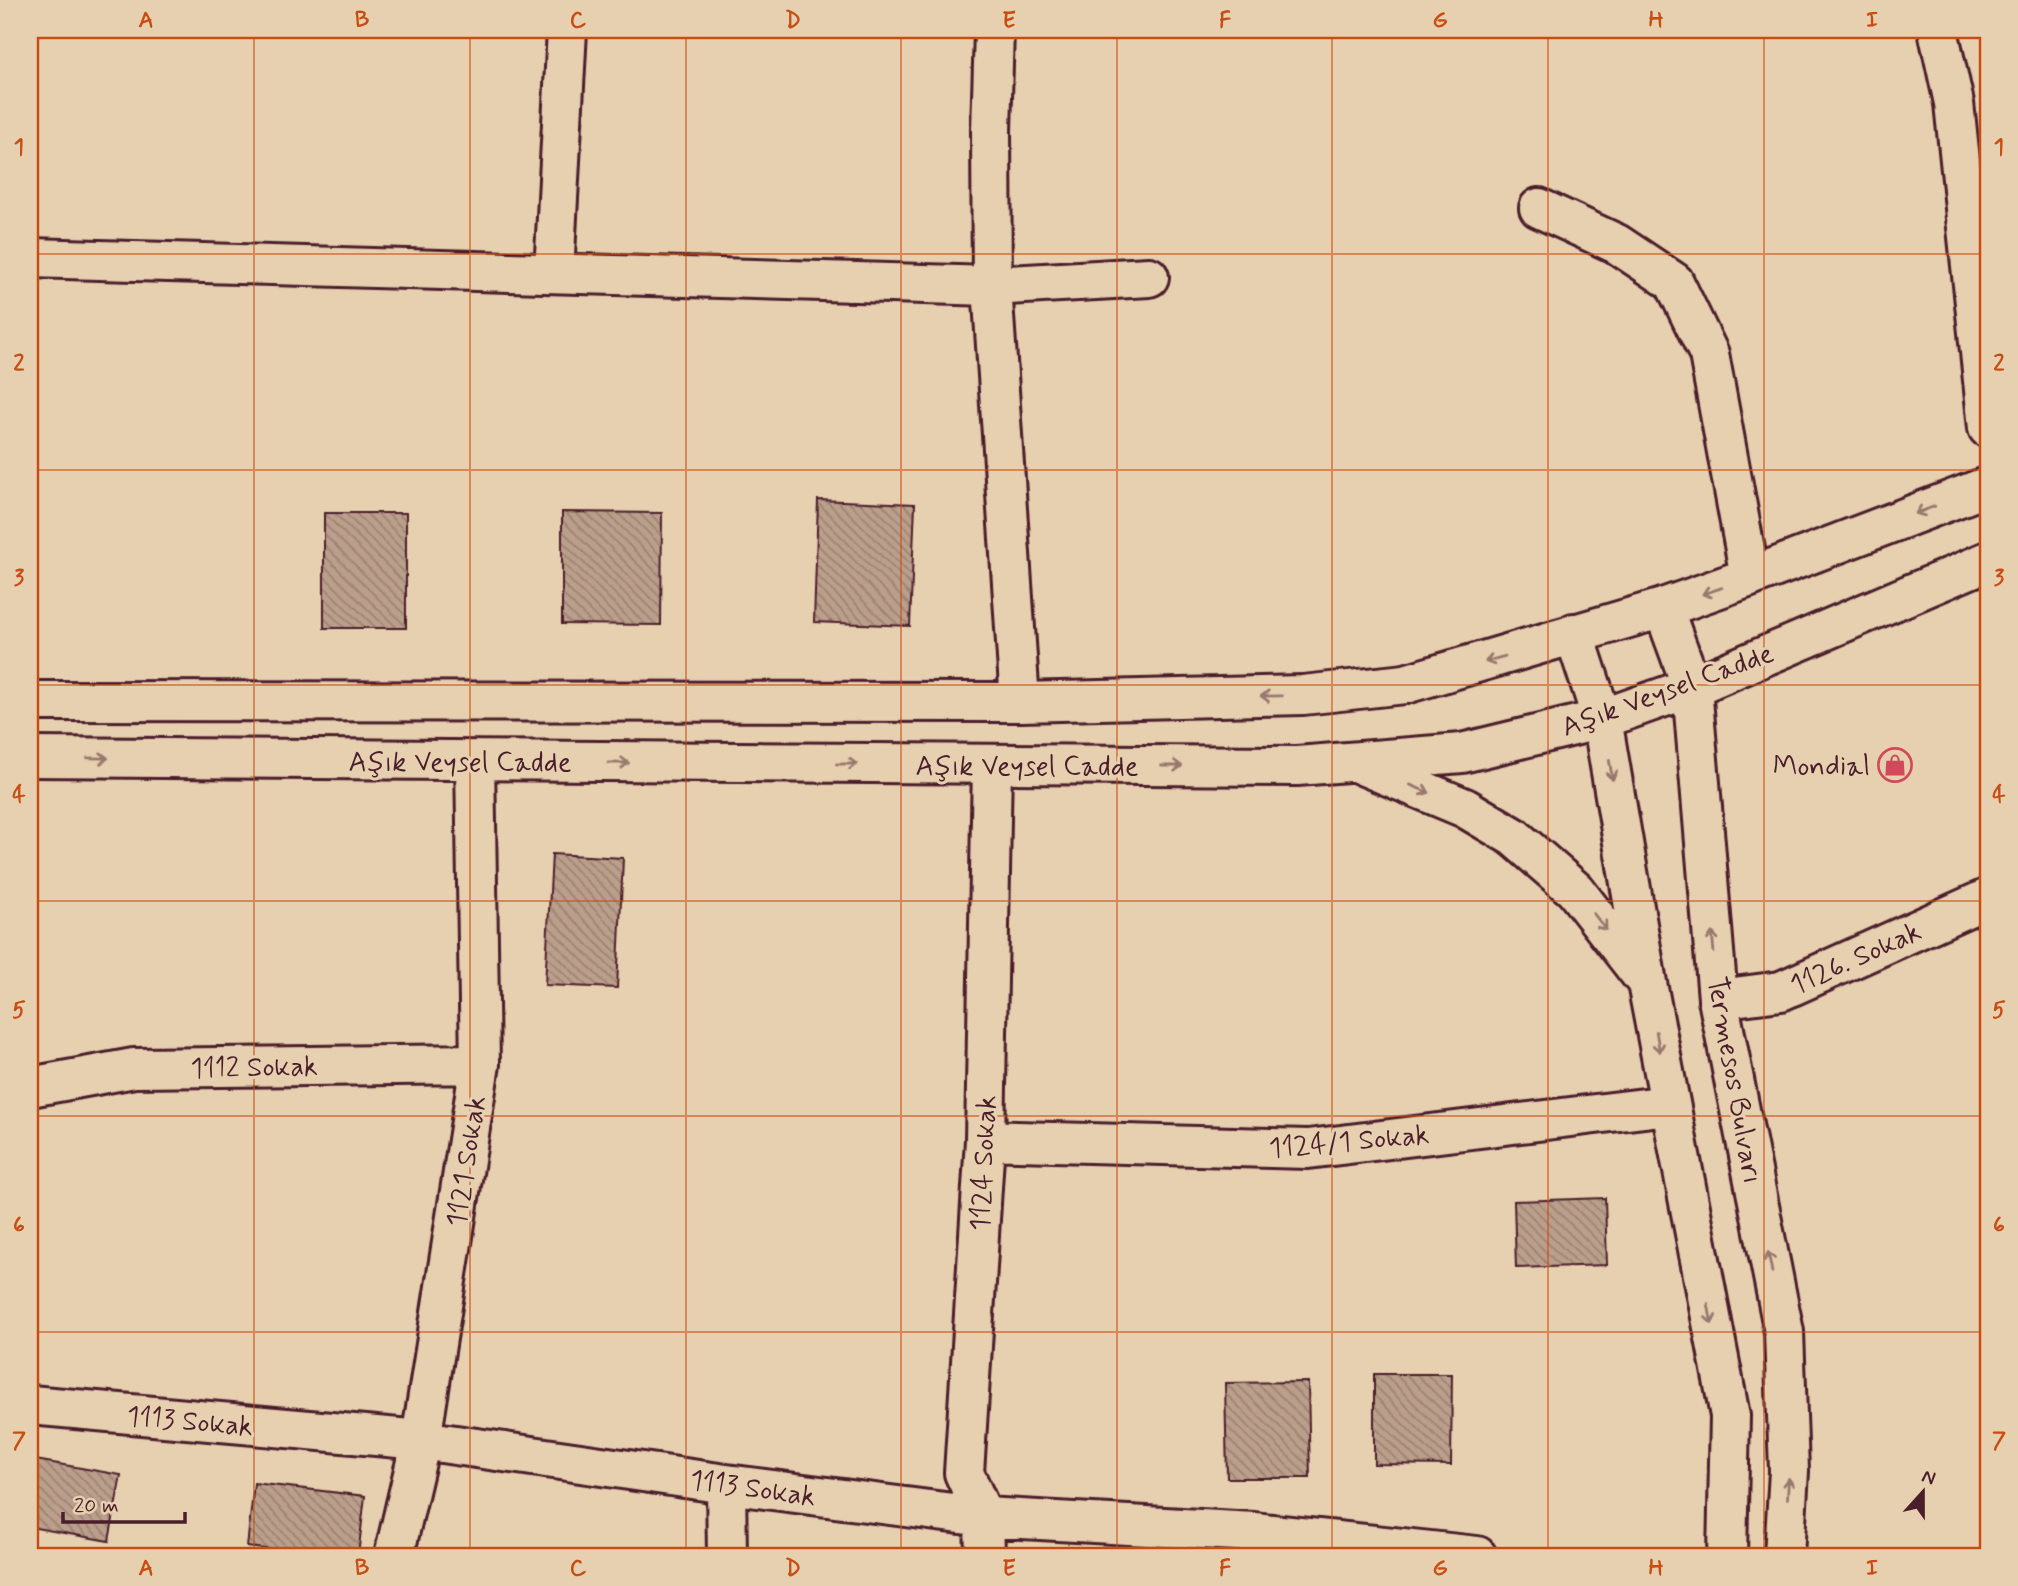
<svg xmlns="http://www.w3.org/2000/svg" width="2018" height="1586" viewBox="0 0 2018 1586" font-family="Mynerve,sans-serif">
	<defs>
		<pattern id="building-back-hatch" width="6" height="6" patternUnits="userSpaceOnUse" patternTransform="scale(1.75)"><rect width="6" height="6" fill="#bb9f8b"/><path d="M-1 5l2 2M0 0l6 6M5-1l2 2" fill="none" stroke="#9a8172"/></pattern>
	</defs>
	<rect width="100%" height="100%" fill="#e7d0b0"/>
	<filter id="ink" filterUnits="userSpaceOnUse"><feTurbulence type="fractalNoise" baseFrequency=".0143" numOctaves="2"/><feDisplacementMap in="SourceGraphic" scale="14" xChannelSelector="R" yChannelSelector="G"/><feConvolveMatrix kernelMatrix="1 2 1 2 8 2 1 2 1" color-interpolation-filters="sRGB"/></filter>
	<g filter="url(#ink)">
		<path fill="url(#building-back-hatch)" stroke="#4a1f2b" stroke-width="2" d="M818 500 915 504 910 626 814 622Z
			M562 512 662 513 661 625 562 624Z
			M324 513H406V628H324Z
			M552 854 623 858 617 988 545 985Z
			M1605 1198 1607 1265 1516 1268 1514 1201Z
			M1374 1374H1452L1451 1465 1374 1464Z
			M1308 1382 1310 1478H1227L1225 1383Z
			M30 1459 121 1475 109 1541 30 1527Z
			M254 1483 365 1496 358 1556H328L247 1547Z"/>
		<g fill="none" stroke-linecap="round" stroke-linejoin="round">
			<g stroke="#4a1f2b" stroke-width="44">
				<path id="minor" d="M994 30 991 131 992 286 1020 702
					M1938 30 1954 103 1988 428
					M1539 208 1617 244 1674 282 1709 354 1750 577
					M30 258 992 286 1149 277
					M554 273 567 30
					M1718 999 1781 991 1988 898
					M30 1087 134 1068 480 1064
					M985 1140 1308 1149 1669 1105
					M30 1405 421 1440 726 1484 984 1517 1254 1532 1477 1556
					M726 1484 727 1556
					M394 1556 421 1440 480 1064 475 762
					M985 1556 984 1517 964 1473 985 1140 992 765"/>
			</g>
			<g stroke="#4a1f2b" stroke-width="44">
				<path id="major" d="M1663 608 1692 687 1718 999 1784 1332 1789 1471 1784 1556
					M1574 633 1602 719 1647 983 1730 1416 1727 1556
					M30 701 1020 702 1303 695 1405 684 1663 608 1750 577 1988 486
					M30 757 1297 766 1462 753 1602 719 1692 687 1988 561
					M1362 765 1465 808 1514 837 1575 890 1645 980"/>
			</g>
			<use href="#minor" stroke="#e7d0b0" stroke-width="38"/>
			<use href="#major" stroke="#e7d0b0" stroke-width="38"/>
		</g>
		<defs><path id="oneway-shaft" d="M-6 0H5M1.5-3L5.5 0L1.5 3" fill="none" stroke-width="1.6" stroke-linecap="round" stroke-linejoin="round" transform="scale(1.75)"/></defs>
		<g stroke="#98786e">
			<use href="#oneway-shaft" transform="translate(1925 510) rotate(159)"/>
			<use href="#oneway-shaft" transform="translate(1712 591) rotate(161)"/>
			<use href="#oneway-shaft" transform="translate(1495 659) rotate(164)"/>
			<use href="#oneway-shaft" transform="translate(1271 696) rotate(179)"/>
			<use href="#oneway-shaft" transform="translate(98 758) rotate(1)"/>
			<use href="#oneway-shaft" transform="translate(619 763)"/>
			<use href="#oneway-shaft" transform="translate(847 764)"/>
			<use href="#oneway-shaft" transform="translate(1172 766)"/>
			<use href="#oneway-shaft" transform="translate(1611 770) rotate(80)"/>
			<use href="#oneway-shaft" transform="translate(1420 789) rotate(23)"/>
			<use href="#oneway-shaft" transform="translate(1600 922) rotate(52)"/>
			<use href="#oneway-shaft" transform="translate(1713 942) rotate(-95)"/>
			<use href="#oneway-shaft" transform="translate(1658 1042) rotate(80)"/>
			<use href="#oneway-shaft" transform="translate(1770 1262) rotate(-101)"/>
			<use href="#oneway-shaft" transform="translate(1710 1314) rotate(79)"/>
			<use href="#oneway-shaft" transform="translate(1788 1488) rotate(-87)"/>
		</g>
	</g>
	<path fill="none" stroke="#c84d12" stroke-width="2" stroke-opacity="0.55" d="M254 30V1556M470 30V1556M686 30V1556M901 30V1556M1117 30V1556M1332 30V1556M1548 30V1556M1764 30V1556M30 254H1988M30 470H1988M30 685H1988M30 901H1988M30 1116H1988M30 1332H1988"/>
	<defs>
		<g id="shop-ring" transform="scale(1.75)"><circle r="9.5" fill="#e7d0b0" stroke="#d1495b" stroke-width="1.5"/><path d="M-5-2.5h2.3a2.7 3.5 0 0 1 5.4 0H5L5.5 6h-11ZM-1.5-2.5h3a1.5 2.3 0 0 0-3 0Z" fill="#d1495b"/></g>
	</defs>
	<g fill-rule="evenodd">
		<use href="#shop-ring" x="1895" y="765"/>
	</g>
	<g text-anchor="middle" stroke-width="6" stroke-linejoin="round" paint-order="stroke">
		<g font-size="28" fill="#4a1f2b" stroke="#e7d0b0">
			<text transform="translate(1667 689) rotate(-20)" y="10">Aşık Veysel Cadde</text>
			<text x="460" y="771">Aşık Veysel Cadde</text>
			<text x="1027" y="775">Aşık Veysel Cadde</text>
			<text transform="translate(1855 957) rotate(-24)" y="10">1126. Sokak</text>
			<text transform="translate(254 1066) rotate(-1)" y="10">1112 Sokak</text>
			<text transform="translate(1736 1080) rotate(80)" y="10">Termesos Bulvarı</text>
			<text transform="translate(1349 1140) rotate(-5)" y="10">1124/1 Sokak</text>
			<text transform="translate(465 1161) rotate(-81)" y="10">1121 Sokak</text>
			<text transform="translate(982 1163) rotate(-87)" y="10">1124 Sokak</text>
			<text transform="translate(190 1420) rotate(5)" y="10">1113 Sokak</text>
			<text transform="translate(753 1487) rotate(8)" y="10">1113 Sokak</text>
		</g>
		<g font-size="28" fill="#4a1f2b" stroke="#e7d0b0" text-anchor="end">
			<text x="1870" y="775">Mondial</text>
		</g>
	</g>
	<rect width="2018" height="1586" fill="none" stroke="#e7d0b0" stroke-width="77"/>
	<g transform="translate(1923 1492) rotate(21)" stroke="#e7d0b0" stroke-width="5" paint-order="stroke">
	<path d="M0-5L12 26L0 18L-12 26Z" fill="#4a1f2b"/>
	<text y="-10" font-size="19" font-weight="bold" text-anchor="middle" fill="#4a1f2b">N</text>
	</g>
	<path d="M63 1512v10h122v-10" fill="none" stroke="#4a1f2b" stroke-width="3.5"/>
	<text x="74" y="1512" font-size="21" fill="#4a1f2b" stroke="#e7d0b0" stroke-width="5" paint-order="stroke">20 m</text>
	<rect x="38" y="38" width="1942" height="1510" fill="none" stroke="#c84d12" stroke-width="2.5"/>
	<g font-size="23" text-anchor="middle" font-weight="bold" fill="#c84d12">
		<text x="146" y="27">A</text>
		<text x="362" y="27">B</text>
		<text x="578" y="27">C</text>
		<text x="793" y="27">D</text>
		<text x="1009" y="27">E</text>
		<text x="1225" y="27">F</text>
		<text x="1440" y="27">G</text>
		<text x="1656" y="27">H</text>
		<text x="1872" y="27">I</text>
		<text x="19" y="154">1</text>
		<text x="1999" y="154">1</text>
		<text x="19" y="370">2</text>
		<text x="1999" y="370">2</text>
		<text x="19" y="585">3</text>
		<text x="1999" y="585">3</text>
		<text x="19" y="801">4</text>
		<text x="1999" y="801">4</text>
		<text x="19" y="1017">5</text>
		<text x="1999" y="1017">5</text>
		<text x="19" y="1232">6</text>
		<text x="1999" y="1232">6</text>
		<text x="19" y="1448">7</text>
		<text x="1999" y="1448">7</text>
		<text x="146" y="1575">A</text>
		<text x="362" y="1575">B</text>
		<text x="578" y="1575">C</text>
		<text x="793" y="1575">D</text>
		<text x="1009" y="1575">E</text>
		<text x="1225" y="1575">F</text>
		<text x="1440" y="1575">G</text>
		<text x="1656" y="1575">H</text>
		<text x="1872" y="1575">I</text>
	</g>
</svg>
